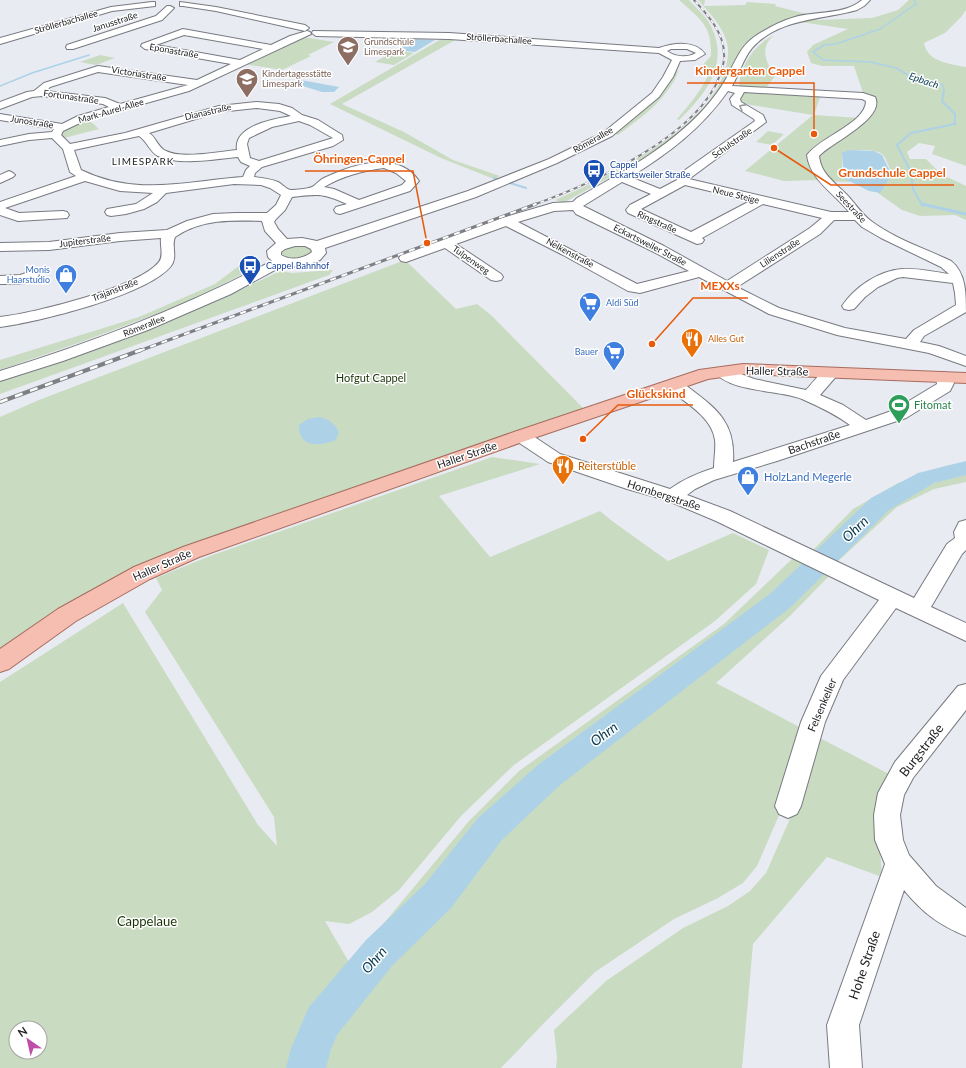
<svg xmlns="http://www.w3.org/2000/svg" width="966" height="1068" viewBox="0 0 966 1068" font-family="Lato,sans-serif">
	<rect width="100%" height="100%" fill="#e9ebf3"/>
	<path fill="#c9dbc1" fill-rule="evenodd" d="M679 0H689C696 8 706 16 711 26 730 64 705 95 679 120L677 119C689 105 704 88 710 70L702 66 711 56C712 25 700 19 679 0Z
		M698 0H705L704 6 745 5 747 2 776 4 775 6 811 15 790 20 752 37 742 49 722 88 699 115 678 135 657 151 563 203 555 200C610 176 730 121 728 49 727 31 709 12 698 0Z
		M909 0H966V10L961 17 945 33 924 43C927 62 951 64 966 67V166L932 154 935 146 919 143 907 152 910 159H926L941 174 966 186V220L955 215 920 216 902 210 878 193 892 175C890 169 887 160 883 155 876 148 851 150 842 152V172L850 182 825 181 815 155 874 107 864 96 854 66H822L811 63 807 52 813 45 848 29 801 22 815 18 817 20 872 18 898 10Z
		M774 35C759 48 766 62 775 76L766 88H739C740 65 754 45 774 35Z
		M304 37 334 42 308 55 311 56 282 70 244 64Z
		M443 38 457 39 342 104 404 132 453 160 500 176 494 179 441 158 330 104Z
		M396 50 414 53 394 65 375 62Z
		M100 55 115 58 96 65 80 62Z
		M679 70C668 99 642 117 618 135L612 133Z
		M747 89 821 94 814 115 860 118 816 150 821 180 784 181 745 171 813 115 745 104 739 99Z
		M90 121 99 129 64 138 60 136V132L78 123Z
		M768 131 784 134 772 145 756 142Z
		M291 245H307L315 251C304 260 295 261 282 256L281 252Z
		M405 260 456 309 477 304 491 315 585 410 251 525 0 654V417L39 400Z
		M240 265 257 267 180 305 81 342 0 370V360L139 317 215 284Z
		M333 270 329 275 0 394V381L129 337 222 299 280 271 292 273Z
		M492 457 540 464 439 496 490 557 600 511 612 521 668 561 733 533 769 550 756 584 715 621 514 765 461 816 399 890 372 912 349 924 325 921 350 964 469 821 519 771 724 624 794 557 831 574 791 615 716 683 805 730 783 806 757 866 743 883 718 898 674 919 595 972 542 1025 501 1068H0V682L123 603 258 825 277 846 274 817 145 612 162 590 156 578 210 556ZM16 1028H40V1052H16Z
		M966 462V482L934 489 897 507 836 563 812 551 853 509 898 483 945 466Z
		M816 736 889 774 878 822 882 877 827 857 753 944 742 1068H556L557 1058 554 1030 606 981 683 928 728 906 750 891 766 873 796 805Z"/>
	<path fill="#add2e7" d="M416 39 435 40 415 52 397 50Z
		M301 80 339 87 334 92H322L293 83Z
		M850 150 874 151 882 155 892 175 880 193 869 191 841 177 840 175 843 169 842 152Z
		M319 417C329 419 334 423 339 432L336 440C320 446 299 449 299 425L308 419Z"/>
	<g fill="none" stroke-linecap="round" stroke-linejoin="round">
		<path stroke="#add2e7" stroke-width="1.5" d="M914 0 916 4 880 29 836 44 824 45 813 52 823 60 871 62 896 68 908 75 943 85 944 91
			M0 86 32 73 89 55"/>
		<path stroke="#add2e7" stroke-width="2" d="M494 178 526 188
			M924 205H922L913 189 911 172 897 145 911 133 955 124V114L942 101 944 90"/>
		<path stroke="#add2e7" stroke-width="3" d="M922 204 966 214"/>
		<path fill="#add2e7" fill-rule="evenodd" d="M966 461V475L934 483 889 510 791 607 560 785 502 840 451 908 392 966 337 1035 331 1049 326 1068H286L291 1048 309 1007 366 940 425 884 478 818 538 765 771 593 871 498 918 473Z"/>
		<g stroke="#787a81" stroke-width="2">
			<path id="minor" d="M862 0H870L864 6 857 10C821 20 779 18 752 48 743 59 739 74 732 86L863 93 875 97C886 118 831 143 819 156 821 173 832 180 844 192 854 201 860 213 871 221 895 239 924 248 951 261 966 273 966 293 966 312L924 336 920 342 939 346 966 356V366L929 353 837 335 769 314 699 277 640 293 628 291 563 255 506 226 456 244 501 274 503 277 501 280 496 281 491 280 445 248 406 262 401 261 399 258 401 255 502 218 553 203 573 202 577 198C621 173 668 148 703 110 712 100 721 88 727 77 735 62 740 47 754 37 766 29 781 21 795 17 815 11 845 15 862 0ZM728 91 735 93 730 99 732 105 754 119 755 121 678 175 677 180 660 189 630 177C668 154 702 128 728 91ZM744 92 862 99 866 101C866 123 820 137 807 155 810 180 834 193 849 212H831L689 179 766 122 763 115 741 102 740 99ZM622 182 651 194 630 205 626 210 628 213 697 244 702 243 704 240 702 238 763 204 822 218 810 228 727 281 664 246 583 206ZM685 185 750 201 691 232 641 209ZM573 210 576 214 654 252 689 271 637 284 518 222 554 211ZM834 220H855L862 227 881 238 941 267 949 274C934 272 917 268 902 269 878 271 855 287 842 306L844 309 849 310 854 309 865 297 878 287 897 278 903 277 953 283 955 293 956 305 914 330 906 339 845 328 779 308 737 287 820 234Z
				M152 2H155V6L112 11 0 44V38L111 7Z
				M180 2 216 7 305 25 309 28 305 31 216 11 183 6H180Z
				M167 6H170L174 8 162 20 73 49H67L66 47 67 45 156 16Z
				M183 29 271 45 290 36 307 31 310 32 311 34 189 91 86 120 63 131 61 135 70 144 125 133 219 106 257 102 279 104 292 108 302 115 318 120 342 135 343 140 333 146 262 167 255 173 254 177C262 178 271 179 278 182 282 184 287 190 291 190 295 190 308 189 312 187 316 185 318 181 324 178 352 165 397 149 419 181L410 191 340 214 336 213 334 210 336 207 347 204C323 193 318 194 292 197L285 210 276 219 274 222 278 229 287 239 302 238 317 241 468 191 549 159 604 132 652 93 663 77 672 60 659 53 449 39 316 36 312 33 313 31 449 33 659 48C674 43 695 40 705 54L695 60 680 61 673 77 659 97 612 136 557 163 476 197 325 248 326 253 320 260 309 264 298 267 284 265 231 294 148 330 63 361 0 381V371C94 342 185 307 272 261L268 257 267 251 276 243 265 231 262 221C232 220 201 219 175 237 171 247 178 256 171 266 148 295 38 322 0 327V317C34 313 138 288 159 262 164 256 160 246 161 238L120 241 49 250 0 251V243L49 242 120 233 167 230 187 221 213 214 236 213H267L276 205 281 195 270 188 261 185 234 184 166 193 157 202 144 209 126 214 111 216 107 215 105 212 107 209 136 204 153 193 120 191 85 181 5 208 19 213 63 211 67 212 69 215 67 218 18 221 0 215V202L76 176 70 172 63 149 52 138 29 140 0 146V140L29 134 52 132 54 129 0 120V114L62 124 78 116 109 107 103 104 42 96 32 97 0 109V102L27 92 34 91 44 83 98 66 197 80 231 64 145 49 141 46 142 44ZM184 35 263 49 240 60 156 45ZM671 49H687L696 53C687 58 675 57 667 51ZM98 72 188 85 120 104 105 98 46 91 50 87ZM257 108 280 111 291 116C273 119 233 126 237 150 218 152 182 159 166 151 158 148 156 137 149 133L219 112ZM299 121 310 125 333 138 259 161 250 158 247 144 249 138 272 127ZM139 136C147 141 150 152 158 156 180 166 215 159 238 157L241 162 250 166 246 170 243 177C186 181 136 197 81 170L74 150ZM384 168 396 173 406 181 402 185 359 200 334 189 324 187C340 177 365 170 384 168ZM295 246H305L311 249 312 252C303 259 291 261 281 255V252L285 249Z
				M9 171 13 173 15 175 13 177 0 183V175Z
				M32 271 37 272 39 275C32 286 12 284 0 284V276L20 275Z
				M723 367 754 379 806 390C815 381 824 365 838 369L840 372 820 395 843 405 866 420 894 410 937 384 936 377 938 374 944 372 950 374 954 383 950 391 906 418 777 461 714 480 695 489 687 495 730 511 914 598 947 544 955 538 954 532 959 522 966 520V550L962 554 931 607 966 623V641L896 608 843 680 825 722 801 806 797 814 788 818 779 814 775 806 801 722 821 676 879 600 716 521 666 500 627 489 548 462 515 440 512 436 515 432 521 431 527 432 560 454 670 489C684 479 698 473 714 468 714 459 716 449 715 440 712 417 685 402 668 389L666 385 668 381 674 380 680 381C712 406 736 418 733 462L850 425C835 414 818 406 802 399 780 390 729 392 715 372L717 369Z
				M966 684V710L913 778 904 795 900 815 903 840 909 855 936 886 966 908V936C939 925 923 913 904 890L859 1025 862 1068H830L827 1025 885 864 875 840 874 815 878 793 895 762 958 686Z"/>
		</g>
		<g stroke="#a76c5f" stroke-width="2">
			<path id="major" d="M743 364 966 373V383L743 374 708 379 528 440 199 557 150 579 76 621 9 669 0 672V649L58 609 134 567 183 547 514 432 699 370Z"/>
		</g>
		<use href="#minor" fill="#fff" fill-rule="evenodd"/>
		<use href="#major" fill="#f5beb1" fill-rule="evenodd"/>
		<g stroke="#7f8085" stroke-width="2">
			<path id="rail-far2" d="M533 205C591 184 698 137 720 75 722 68 725 62 724 54 724 33 708 15 694 0"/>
		</g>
		<g stroke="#7f8085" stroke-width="3">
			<path id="rail-far1" d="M139 351 536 204"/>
		</g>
		<g stroke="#7f8085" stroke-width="4">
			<path id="rail" d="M0 402 141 350"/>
		</g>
		<use href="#rail-far2" stroke="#fff" stroke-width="1.5" stroke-dasharray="4" stroke-linecap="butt"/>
		<use href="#rail-far1" stroke="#fff" stroke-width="2" stroke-dasharray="6" stroke-linecap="butt"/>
		<use href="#rail" stroke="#fff" stroke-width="2.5" stroke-dasharray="8" stroke-linecap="butt"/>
	</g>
	<defs><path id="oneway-chevron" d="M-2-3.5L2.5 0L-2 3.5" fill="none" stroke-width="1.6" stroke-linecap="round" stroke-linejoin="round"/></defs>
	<use stroke="#9c9c9d" href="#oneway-chevron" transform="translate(742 107) rotate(-151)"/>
	<defs>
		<g id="school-pin" transform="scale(1.15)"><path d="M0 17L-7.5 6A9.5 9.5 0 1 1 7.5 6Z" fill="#8d6e63" stroke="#fff"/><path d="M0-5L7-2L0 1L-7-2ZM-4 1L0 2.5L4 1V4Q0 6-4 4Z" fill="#fff"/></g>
		<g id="bus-pin" transform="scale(1.15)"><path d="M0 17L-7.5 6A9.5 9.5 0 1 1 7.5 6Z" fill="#1a4fb4" stroke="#fff"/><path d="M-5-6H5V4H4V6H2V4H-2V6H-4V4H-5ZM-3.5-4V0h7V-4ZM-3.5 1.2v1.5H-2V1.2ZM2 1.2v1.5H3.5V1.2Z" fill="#fff"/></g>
		<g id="shop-pin" transform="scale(1.15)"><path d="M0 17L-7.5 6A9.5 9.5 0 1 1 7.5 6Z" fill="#3f7fe0" stroke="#fff"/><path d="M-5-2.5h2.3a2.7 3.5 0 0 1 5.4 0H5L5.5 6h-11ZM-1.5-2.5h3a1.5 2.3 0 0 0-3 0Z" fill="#fff"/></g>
		<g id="supermarket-pin" transform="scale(1.15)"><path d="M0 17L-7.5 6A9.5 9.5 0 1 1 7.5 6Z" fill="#3f7fe0" stroke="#fff"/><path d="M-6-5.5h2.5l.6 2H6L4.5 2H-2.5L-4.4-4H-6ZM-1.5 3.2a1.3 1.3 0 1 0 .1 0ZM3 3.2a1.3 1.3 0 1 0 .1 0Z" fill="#fff"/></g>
		<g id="restaurant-pin" transform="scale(1.15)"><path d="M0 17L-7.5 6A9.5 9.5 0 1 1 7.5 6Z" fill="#e8710a" stroke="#fff"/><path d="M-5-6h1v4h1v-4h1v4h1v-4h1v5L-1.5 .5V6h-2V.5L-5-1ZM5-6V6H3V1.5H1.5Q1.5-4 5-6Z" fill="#fff"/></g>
		<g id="stadium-pin" transform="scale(1.15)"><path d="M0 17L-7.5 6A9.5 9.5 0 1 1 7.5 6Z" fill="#2e9e5b" stroke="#fff"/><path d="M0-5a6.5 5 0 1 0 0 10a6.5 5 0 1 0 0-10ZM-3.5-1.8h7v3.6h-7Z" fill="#fff"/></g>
	</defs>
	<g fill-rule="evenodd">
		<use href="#school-pin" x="348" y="47"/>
		<use href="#school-pin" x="247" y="79"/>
		<use href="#bus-pin" x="594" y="170"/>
		<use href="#bus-pin" x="250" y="266"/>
		<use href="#shop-pin" x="66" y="275"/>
		<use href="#supermarket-pin" x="590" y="303"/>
		<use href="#restaurant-pin" x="692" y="339"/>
		<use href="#supermarket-pin" x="614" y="352"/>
		<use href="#stadium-pin" x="899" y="405"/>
		<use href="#restaurant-pin" x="563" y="466"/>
		<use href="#shop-pin" x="748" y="477"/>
	</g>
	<g text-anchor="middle" stroke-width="3" stroke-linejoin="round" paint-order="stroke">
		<g font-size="9" fill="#222326" stroke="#fff">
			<text transform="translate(66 22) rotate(-16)" y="3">Ströllerbachallee</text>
			<text transform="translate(115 22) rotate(-18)" y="3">Janusstraße</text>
			<text transform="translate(499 39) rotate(4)" y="3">Ströllerbachallee</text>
			<text transform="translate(174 51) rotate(10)" y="3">Eponastraße</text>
			<text transform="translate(139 74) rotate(9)" y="3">Victoriastraße</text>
			<text transform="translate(71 97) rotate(8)" y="3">Fortunastraße</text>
			<text transform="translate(111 111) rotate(-16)" y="3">Mark-Aurel-Allee</text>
			<text transform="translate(208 112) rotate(-13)" y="3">Dianastraße</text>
			<text transform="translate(32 122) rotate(9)" y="3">Junostraße</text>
			<text transform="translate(593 140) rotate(-29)" y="3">Römerallee</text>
			<text transform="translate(732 143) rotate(-35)" y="3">Schulstraße</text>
			<text transform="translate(736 195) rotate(14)" y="3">Neue Steige</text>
			<text transform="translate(851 207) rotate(47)" y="3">Seestraße</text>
			<text transform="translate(657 222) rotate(24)" y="3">Ringstraße</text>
			<text transform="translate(85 241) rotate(-7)" y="3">Jupiterstraße</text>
			<text transform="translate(650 245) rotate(27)" y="3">Eckartsweiler Straße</text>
			<text transform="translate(570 253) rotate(28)" y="3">Nelkenstraße</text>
			<text transform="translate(780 253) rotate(-33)" y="3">Lilienstraße</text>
			<text transform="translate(471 260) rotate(35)" y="3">Tulpenweg</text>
			<text transform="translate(115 290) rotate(-21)" y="3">Trajanstraße</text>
			<text transform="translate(144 326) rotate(-22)" y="3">Römerallee</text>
		</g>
		<g font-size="9" fill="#785e54" stroke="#fff" text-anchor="start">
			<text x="364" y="45">Grundschule<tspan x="364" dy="10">Limespark</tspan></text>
			<text x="262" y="77">Kindertagesstätte<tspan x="262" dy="10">Limespark</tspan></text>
		</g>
		<g font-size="9" fill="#164399" stroke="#fff" text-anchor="start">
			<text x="610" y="168">Cappel<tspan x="610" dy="10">Eckartsweiler Straße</tspan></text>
			<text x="266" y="269">Cappel Bahnhof</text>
		</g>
		<g font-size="9" fill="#366cbe" stroke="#fff" text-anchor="end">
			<text x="50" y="273">Monis<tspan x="50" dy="10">Haarstudio</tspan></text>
			<text x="606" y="306" text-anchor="start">Aldi Süd</text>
			<text x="598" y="355">Bauer</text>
		</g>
		<g font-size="9" fill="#c56008" stroke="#fff" text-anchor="start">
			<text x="708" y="342">Alles Gut</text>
		</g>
		<g font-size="10" font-style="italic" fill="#073a50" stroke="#fff">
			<text transform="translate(924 80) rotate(19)" y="4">Epbach</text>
		</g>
		<g font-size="10" letter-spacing="1" fill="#222326" stroke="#fff">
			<text x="143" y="165">LIMESPARK</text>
		</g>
		<g font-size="11" fill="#222326" stroke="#fff">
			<text transform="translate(777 371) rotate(1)" y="4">Haller Straße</text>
			<text transform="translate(814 442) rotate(-19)" y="4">Bachstraße</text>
			<text transform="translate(467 455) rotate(-19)" y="4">Haller Straße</text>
			<text transform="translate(664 495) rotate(18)" y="4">Hornbergstraße</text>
			<text transform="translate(162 565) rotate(-24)" y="4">Haller Straße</text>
			<text transform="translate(822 705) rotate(-67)" y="4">Felsenkeller</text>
		</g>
		<g font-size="11" fill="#173305" stroke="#fff">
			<text x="371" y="382">Hofgut Cappel</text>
		</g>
		<g font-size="11" fill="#27864d" stroke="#fff" text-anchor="start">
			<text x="914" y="409">Fitomat</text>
		</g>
		<g font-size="11" fill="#c56008" stroke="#fff" text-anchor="start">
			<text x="578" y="470">Reiterstüble</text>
		</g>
		<g font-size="11" fill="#366cbe" stroke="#fff" text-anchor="start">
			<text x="764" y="481">HolzLand Megerle</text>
		</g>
		<g font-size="13" fill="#222326" stroke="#fff">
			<text transform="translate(921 750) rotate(-52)" y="5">Burgstraße</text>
			<text transform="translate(864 965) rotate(-71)" y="5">Hohe Straße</text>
		</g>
		<g font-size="13" fill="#173305" stroke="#fff">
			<text x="147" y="926">Cappelaue</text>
		</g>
		<g font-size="14" font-style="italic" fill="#073a50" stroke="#fff">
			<text transform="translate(855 529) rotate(-44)" y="5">Ohrn</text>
			<text transform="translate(604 734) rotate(-37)" y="5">Ohrn</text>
			<text transform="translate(374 960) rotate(-49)" y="5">Ohrn</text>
		</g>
	</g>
	<path fill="none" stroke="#e8590c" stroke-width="1.5" d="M814 134L814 83H687M427 243L413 171H305M774 148L831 185H954M652 344L693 298H748M583 439L618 405H693"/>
	<g fill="#e8590c" stroke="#fff" stroke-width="1.5">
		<circle cx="814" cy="134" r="4"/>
		<circle cx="427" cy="243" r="4"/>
		<circle cx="774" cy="148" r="4"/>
		<circle cx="652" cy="344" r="4"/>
		<circle cx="583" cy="439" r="4"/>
	</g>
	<g font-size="12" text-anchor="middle" font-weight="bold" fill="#e8590c" stroke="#fff" stroke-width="3" stroke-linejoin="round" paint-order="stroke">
		<text x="750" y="75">Kindergarten Cappel</text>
		<text x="359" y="163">Öhringen-Cappel</text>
		<text x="892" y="177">Grundschule Cappel</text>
		<text x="720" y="290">MEXXs</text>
		<text x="656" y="398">Glückskind</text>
	</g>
	<g transform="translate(28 1040) rotate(326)"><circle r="19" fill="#ffffff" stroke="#a7a7a8"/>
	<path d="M0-3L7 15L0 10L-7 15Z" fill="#bd4da9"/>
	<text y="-6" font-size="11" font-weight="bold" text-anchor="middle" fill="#222326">N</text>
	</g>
</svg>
